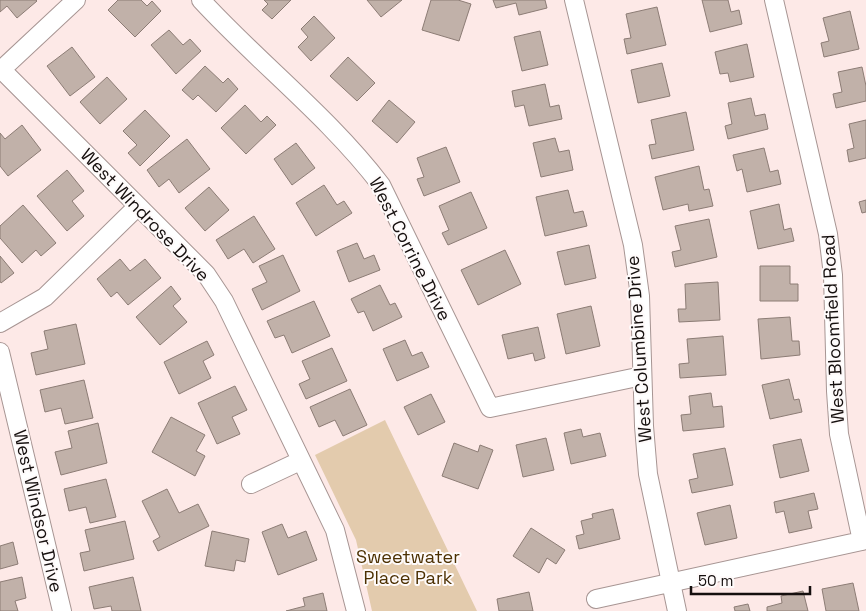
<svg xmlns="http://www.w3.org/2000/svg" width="866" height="611" viewBox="0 0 866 611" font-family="'Space Grotesk',sans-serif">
	<rect width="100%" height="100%" fill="#fde9e7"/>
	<path fill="#e3cbad" d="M385 420 477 611H372L356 540 315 455Z"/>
	<path fill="#c1b1a9" stroke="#8c7c75" d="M0 0H36L37 1 17 18 7 6 0 12Z
		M118 0H141L147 6 152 1 161 11 135 37 108 10Z
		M264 0H291L272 19 262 10 268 4Z
		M367 0H402L381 17Z
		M431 0H458L471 4 459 41 422 30Z
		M493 0H545L547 8 519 15 516 3 496 8Z
		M702 0H728L731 12 739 10 742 24 710 32Z
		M657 7 666 45 627 54 624 39 631 38 626 14Z
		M850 11 859 49 824 57 821 43 829 41 823 18Z
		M314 16 335 38 311 61 298 47 308 37 301 29Z
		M169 30 183 45 190 39 201 51 176 74 151 45Z
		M540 31 548 65 522 71 514 37Z
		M747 44 754 77 730 82 728 73 720 74 715 52Z
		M72 47 95 77 70 96 47 66Z
		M348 57 375 83 357 101 330 76Z
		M662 63 670 96 638 103 631 70Z
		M205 66 223 83 228 78 238 89 216 112 198 95 193 100 182 90Z
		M862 67 866 86V101L836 108 833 94 842 92 838 72Z
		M107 77 127 99 100 124 80 102Z
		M545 84 550 107 559 105 562 119 529 126 524 105 515 107 512 91Z
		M751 98 755 116 765 114 768 129 728 139 725 126 732 124 728 103Z
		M389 100 415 122 397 143 372 121Z
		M245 105 261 122 267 116 276 125 246 154 221 128Z
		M145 110 170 136 140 166 128 153 137 145 123 131Z
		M686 112 694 150 652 159 649 145 656 144 651 120Z
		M866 120V158L849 162 847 150 854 148 849 124Z
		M22 125 41 150 8 176 0 166V133L5 139Z
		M555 138 559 152 569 150 573 170 541 177 533 143Z
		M187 139 210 169 179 193 169 179 159 187 147 170Z
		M296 143 315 168 292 185 274 159Z
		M446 147 460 182 424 196 417 179 424 177 417 158Z
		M764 148 770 172 778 170 781 184 747 192 742 169 737 171 733 155Z
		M699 166 704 190 709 189 713 206 689 211 688 204 663 210 655 177Z
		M67 170 84 191 72 201 84 216 67 231 37 196Z
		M324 185 337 205 344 201 352 213 316 236 296 203Z
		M209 187 229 210 205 231 185 208Z
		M568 190 574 213 583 211 587 226 545 236 536 197Z
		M471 192 487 228 448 245 442 233 449 230 439 206Z
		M866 200V212L862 213 859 202Z
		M779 204 784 230 791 228 794 241 758 249 750 211Z
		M23 205 56 243 41 256 36 250 22 263 0 238V226Z
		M254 216 275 249 253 263 244 249 228 259 216 240Z
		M709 219 717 257 675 267 672 252 681 250 675 226Z
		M357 243 364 259 374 255 380 270 349 282 337 251Z
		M589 245 596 278 565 285 557 252Z
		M505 250 521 284 478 305 461 270Z
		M283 255 300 291 262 310 252 289 267 282 259 266Z
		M0 256 14 273 1 283 0 281Z
		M120 259 130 271 145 259 161 278 128 305 117 292 111 297 97 279Z
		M760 266H790V284H798V301H760Z
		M718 282 720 320 679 322 678 309H686L685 284Z
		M380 285 390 305 395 303 402 317 373 331 364 311 358 313 351 299Z
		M171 286 181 299 173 306 187 322 160 345 136 317Z
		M314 301 330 336 292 353 284 335 275 338 267 321Z
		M591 306 600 346 566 354 557 314Z
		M790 317 792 341H799L800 355 761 359 758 319Z
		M76 324 85 364 36 375 31 353 48 349 44 331Z
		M538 327 545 358 535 361 533 353 508 359 502 335Z
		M723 336 726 375 680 378 679 364 689 363 687 339Z
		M405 340 412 356 422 352 429 367 397 381 383 349Z
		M207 341 214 355 203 361 211 378 179 394 164 362Z
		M332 348 347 381 306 399 299 384 310 379 302 361Z
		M789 379 794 400 799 399 802 412 770 419 762 385Z
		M84 380 93 418 65 424 61 408 45 412 40 390Z
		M235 386 247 410 232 417 240 434 217 444 198 403Z
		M350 389 367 425 343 436 335 420 319 427 310 407Z
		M711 393 713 407 722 406 724 427 683 431 681 415 691 414 689 396Z
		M431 394 445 422 418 435 404 407Z
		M171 417 205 435 196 451 205 456 195 476 152 452Z
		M98 423 107 463 61 475 55 452 72 448 68 431Z
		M581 429 583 437 600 433 606 456 571 464 564 433Z
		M546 438 554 470 523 477 516 445Z
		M801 439 809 471 780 478 773 445Z
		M454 443 478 452 480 445 493 450 478 489 442 476Z
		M725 448 733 485 692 493 689 480 698 478 693 454Z
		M106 479 116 517 90 523 86 507 69 511 64 489Z
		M167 489 179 513 198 504 209 526 158 551 153 541 160 537 142 501Z
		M814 493 818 509 808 511 812 528 789 533 784 511 776 513 774 502Z
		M730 505 737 538 705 545 697 513Z
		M613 509 620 539 579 549 576 536 584 534 581 521 593 518 592 514Z
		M125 521 134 559 84 571 80 553 90 551 85 530Z
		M282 524 288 538 306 531 317 560 278 575 262 532Z
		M531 528 565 550 556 564 547 558 539 573 513 556Z
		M212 531 249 539 245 562 236 560 234 571 205 566Z
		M13 542 18 564 0 569V546Z
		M22 577 26 598 15 601 18 611H0V582Z
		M133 577 141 611H112L111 606 94 609 89 587Z
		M853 583 859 611H826L822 589Z
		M803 591 808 611H767V607L782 603 781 596Z
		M529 592 533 611H499L497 599Z
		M323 593 327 611H286L305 606 303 598Z
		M748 604 750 611H735L734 607Z"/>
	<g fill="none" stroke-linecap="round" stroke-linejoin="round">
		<g stroke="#a79593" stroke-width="20">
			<path id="minor" d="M201 0C259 63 329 117 381 185L490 408 642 376
				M574 0 633 245 640 296 644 426 648 474 677 611
				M774 0 828 234 833 275 836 391 839 434 862 541
				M2 70 206 274 224 301 335 530 356 611
				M0 71 76 0
				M0 323 45 297 137 207
				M0 352 62 611
				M251 484 300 461
				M596 599 866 540"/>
		</g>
		<use href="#minor" stroke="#fff" stroke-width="18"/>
	</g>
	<g text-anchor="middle" stroke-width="4" stroke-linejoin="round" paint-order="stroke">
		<g font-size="18" fill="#150f0e" stroke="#fefafa">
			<text transform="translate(145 215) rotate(46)" y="6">West Windrose Drive</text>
			<text transform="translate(410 249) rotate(63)" y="6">West Corrine Drive</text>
			<text transform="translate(833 329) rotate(-93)" y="6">West Bloomfield Road</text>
			<text transform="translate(639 349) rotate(-94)" y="6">West Columbine Drive</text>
			<text transform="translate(38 511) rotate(77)" y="6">West Windsor Drive</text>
		</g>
		<g font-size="18" fill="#4c3002" stroke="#fefafa">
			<text x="408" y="563">Sweetwater<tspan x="408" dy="21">Place Park</tspan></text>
		</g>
	</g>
	<path d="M691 586v8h119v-8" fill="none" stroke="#150f0e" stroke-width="2.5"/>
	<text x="698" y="586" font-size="15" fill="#150f0e" stroke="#fefafa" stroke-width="4" paint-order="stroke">50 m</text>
</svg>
